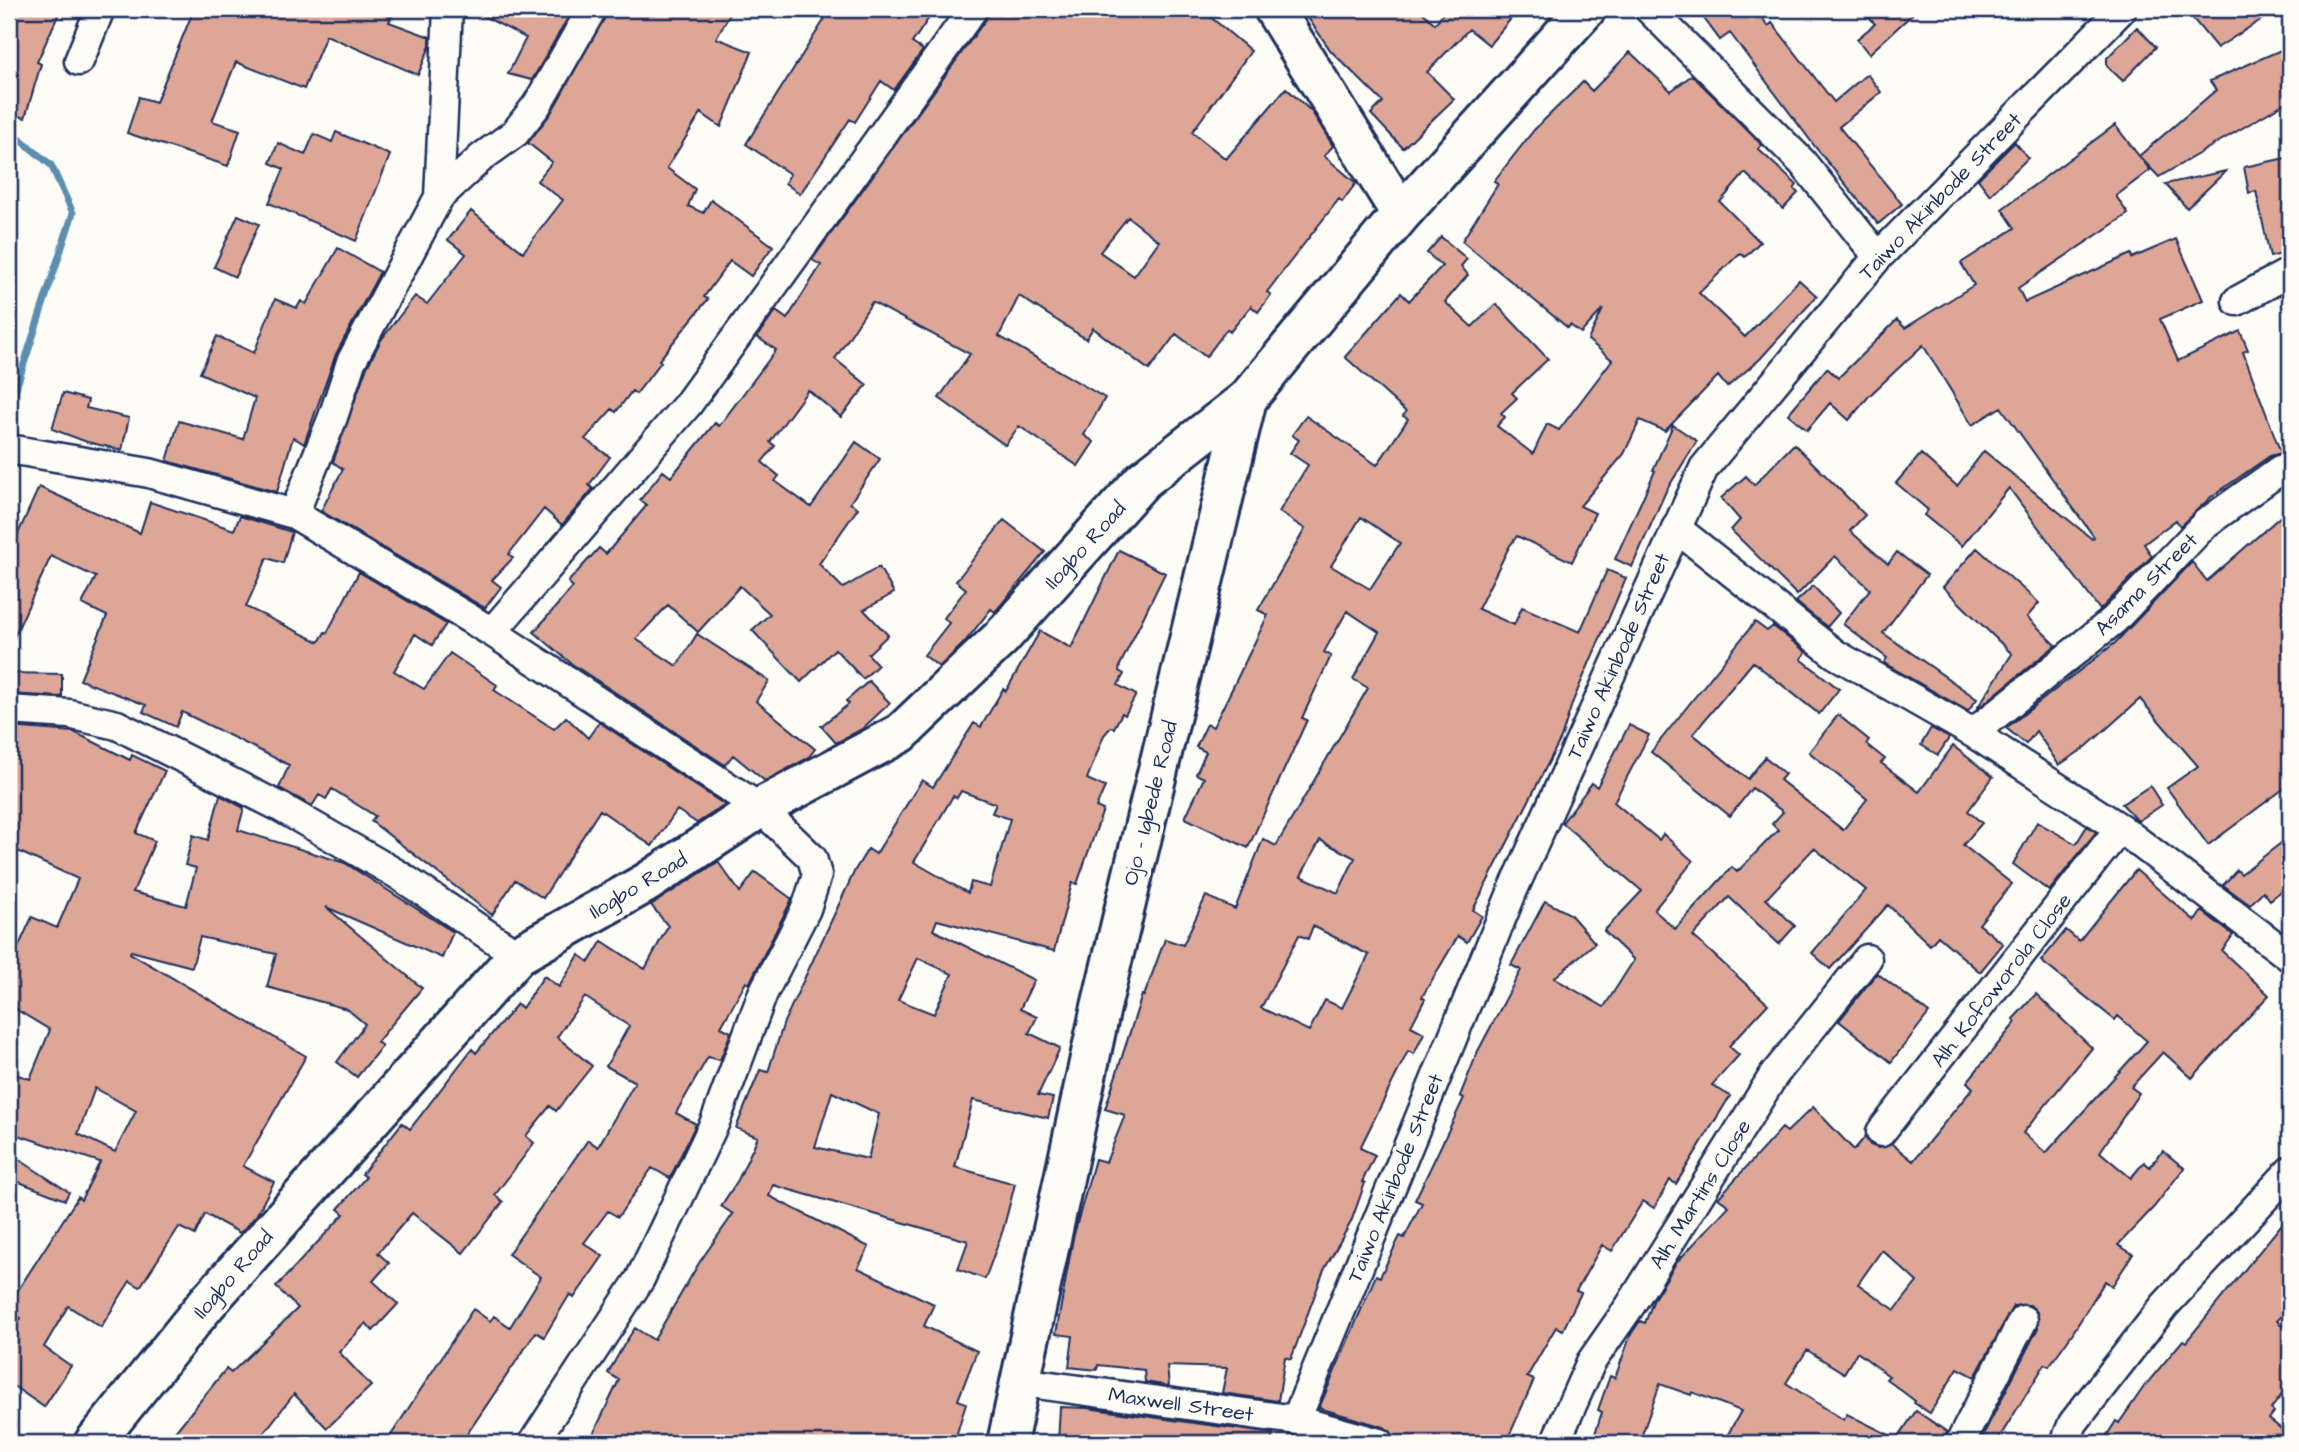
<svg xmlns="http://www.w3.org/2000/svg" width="2299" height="1452" viewBox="0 0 2299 1452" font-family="'Architects Daughter',sans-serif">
	<rect width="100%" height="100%" fill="#fdfcf7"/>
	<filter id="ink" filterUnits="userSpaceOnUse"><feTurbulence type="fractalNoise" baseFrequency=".0143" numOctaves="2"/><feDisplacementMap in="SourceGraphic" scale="14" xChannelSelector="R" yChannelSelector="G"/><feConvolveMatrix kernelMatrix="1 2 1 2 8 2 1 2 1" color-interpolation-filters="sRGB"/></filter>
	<g filter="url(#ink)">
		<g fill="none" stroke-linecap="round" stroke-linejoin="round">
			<path stroke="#5b8eb0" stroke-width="7" d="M9 130 51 165 73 213 9 410"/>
		</g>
		<path fill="#dea696" stroke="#1b2f5e" stroke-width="2" fill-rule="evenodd" d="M9 9H61L37 62 41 64 25 118 9 113V65L16 43 9 40Z
			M194 9H395L389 22 430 37V46L418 75 326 35 304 89 236 62 212 121 240 130 228 166 127 133 139 97 156 102Z
			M470 9H573L532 80 508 74 526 38Z
			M609 9H733L716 38 752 52 721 127 701 113 667 168 695 189 688 206 703 213 711 200 773 246 751 276 730 261 704 297 708 299 659 360 661 362 636 394 632 391 616 412 612 409 585 439 610 457 589 485 593 489 562 525 544 509 509 554 513 558 492 580 501 587 485 608 321 511 343 469 333 462 366 369 381 340 415 296 427 304 466 254 448 240 471 211 523 252 563 200 537 181 552 162 528 143 551 113Z
			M831 9H935L912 43 923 50 894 90 881 81 855 122 850 119 800 194 785 183 790 174 746 144Z
			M989 9H1201L1251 51 1192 132 1226 159 1286 88 1312 112 1333 146 1324 156 1356 183 1342 202 1339 199 1290 262 1267 292 1271 295 1258 312 1251 306 1230 332 1227 329 1206 357 1176 334 1149 370 1093 328 1086 339 1019 296 999 336 1105 398 1084 435 1094 442 1078 466 1019 426 1005 445 939 398 970 354 872 302 835 359 867 385 841 417 808 390 770 442 775 446 762 462 779 476 775 481 811 507 856 442 880 459 850 503 858 508 819 564 843 588 879 567 894 593 864 610 888 635 868 654 878 665 863 679 835 649 801 682 752 630 770 614 740 586 698 632 668 605 636 639 677 666 697 634 769 681 756 701 815 749 808 758 765 781 733 755 725 765 572 664 534 632 573 587 568 582 599 548 606 554 647 505 640 500 663 471 671 477 715 423 719 426 776 350 757 337 776 311 787 319 821 265 812 260 986 19ZM1128 217 1159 241 1134 276 1100 252Z
			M1302 9H1419L1435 24 1445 10 1443 9H1519L1489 45 1469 29 1427 72 1454 99 1403 148 1371 114 1383 102 1331 51Z
			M1697 9H1756L1768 26 1772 23 1834 102 1867 74 1881 92 1839 127 1902 204 1878 224 1816 148 1730 33 1720 40Z
			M1860 9H1918L1869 54 1857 39 1875 24Z
			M2185 9H2278L2217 48Z
			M2137 27 2156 47 2123 81 2107 66V58Z
			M2290 46V100L2159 177 2140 157 2150 170 2116 196 2128 214 2018 288 2025 302 2131 254 2132 258 2176 239 2203 300 2160 319 2178 361 2240 331 2248 350 2243 352 2281 453 2270 456 2211 497 2180 526 2176 520 2144 544 2152 556 2100 610 2009 488 1962 546 1924 515 1928 510 1896 483 1921 454 1957 486 1984 451 2092 539 2094 537 2001 407 1972 425 1923 345 1869 396 1849 420 1830 403 1807 430 1788 414 1827 368 1838 378 1897 320 1905 328 1974 285 1961 263 2015 228 2002 209 2115 125 2139 156 2216 90 2210 81Z
			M1630 52 1671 91 1692 75 1762 145 1758 149 1797 185 1794 189 1798 193 1783 209 1745 173 1720 202 1760 242 1745 257 1740 253 1699 293 1745 337 1799 280 1817 296 1760 359 1727 387 1718 376 1665 431 1640 420 1624 454 1580 506 1595 513 1572 562 1517 536 1509 547 1478 609 1514 625 1522 607 1580 632 1607 570 1626 578 1573 701 1561 738 1473 910 1482 916 1467 942 1458 936 1422 997 1425 999 1411 1026 1424 1033 1414 1054 1408 1051 1360 1148 1375 1155 1362 1182 1365 1183 1351 1222 1324 1270 1291 1359 1285 1357 1278 1401 1222 1393 1227 1368 1167 1366 1169 1386 1145 1382 1144 1370 1098 1365 1097 1370 1069 1367 1073 1336 1056 1334 1073 1238 1095 1159 1106 1162 1125 1115 1105 1109 1142 995 1144 996 1165 939 1183 945 1206 896 1235 909 1263 839 1276 846 1368 688 1353 679 1379 632 1347 611 1324 652 1331 656 1302 718 1307 720 1248 848 1185 818 1204 778 1196 774 1206 752 1196 747 1207 724 1213 727 1234 685 1268 615 1258 610 1305 529 1279 512 1308 465 1290 453 1299 440 1292 435 1306 416 1377 465 1408 419 1403 416 1406 412 1345 357 1401 293 1409 301 1442 266 1427 253 1441 237 1467 259 1461 266 1468 275 1445 302 1472 327 1496 304 1548 359 1512 393 1517 398 1501 413 1505 417 1497 426 1533 454 1547 424 1559 430 1612 360 1588 340 1603 309 1581 333 1570 325 1568 328 1462 241 1498 184 1494 181 1534 130 1583 82 1592 91ZM1361 517 1400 543 1370 589 1331 566ZM1320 840 1355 858 1338 893 1301 876ZM1313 926 1369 955 1342 1008 1325 1000 1309 1031 1261 1008 1299 935 1308 939Z
			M336 132 390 155 356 241 269 203 284 169 270 163 278 143 305 155 314 134 332 142Z
			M2015 142 2028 158 1990 195 1978 179Z
			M2290 157V252L2270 257 2256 191 2249 193 2244 167Z
			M2226 171 2187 208 2165 184Z
			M238 215 259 224 235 277 214 267Z
			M338 248 380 272 336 354 304 444 293 437 277 492 167 461 179 421 243 439 255 398 200 373 217 336 254 353 275 299 297 308 301 301 306 304Z
			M63 393 88 400 86 408 129 418 122 450 87 442 52 429Z
			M1673 425 1697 441 1666 491 1632 567 1615 559 1655 471 1653 470Z
			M1794 444 1865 515 1850 531 1888 564 1897 552 1927 575 1883 633 1977 699 1968 711 1884 663 1887 658 1843 624 1870 589 1835 556 1797 595 1731 530 1740 520 1721 498 1746 476 1754 485Z
			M39 487 140 533 150 502 234 530 240 516 292 532 283 563 267 558 246 607 319 642 325 632 327 633 359 572 446 624 432 645 415 634 394 671 424 689 450 653 497 685 494 690 554 729 566 717 588 738 599 722 725 805 697 823 677 810 652 846 600 810 543 898 515 880 492 915 371 821 375 816 332 789 326 799 319 795 312 806 279 788 289 765 182 712 176 727 143 712 146 705 80 680 107 616 82 604 96 577 51 556 9 648V554Z
			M2290 508V784L2208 845 2167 788 2198 766 2140 699 2086 747 2059 765 2036 731 2026 744 2006 728 2115 643 2192 562 2207 581Z
			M1004 520 1045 552 995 612 991 609 964 643 939 667 924 655 949 623 944 618 966 589 956 581Z
			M1977 548 2039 603 2027 617 2056 645 1976 710 2012 654 1943 587Z
			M1119 550 1165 573 1120 665 1119 671 1124 674 1118 685 1136 695 1125 715 1122 713 1114 728 1111 727 1104 735 1087 779 1105 787 1096 807 1103 810 1077 884 1072 883 1054 951 937 920 933 930 1034 980 1020 1009 1037 1017 1029 1033 1060 1048 1038 1095 1053 1098 1048 1118 973 1100 955 1167 1015 1184 1003 1230 985 1279 958 1269 968 1241 773 1185 769 1196 869 1247 858 1268 934 1304 924 1326 977 1351 958 1400 966 1403 954 1443H589L619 1380 608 1373 625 1343 635 1328 654 1340 699 1263 733 1214 721 1206 738 1180 758 1137 736 1128 760 1070 768 1072 784 1022 855 870 868 849 876 854 922 780 933 787 974 723 981 727 1003 689 1006 691 1040 631 1071 648ZM961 791 996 804 992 813 1010 819 990 887 971 882 968 893 914 862 953 796 957 798ZM918 958 952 974 934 1014 898 1000ZM832 1092 879 1114 868 1159 815 1147Z
			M1813 586 1839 613 1827 627 1796 602Z
			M1755 622 1767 631 1773 626 1806 652 1801 659 1839 689 1819 714 1753 662 1693 734 1748 779 1765 757 1785 774 1780 780 1843 830 1867 799 1809 752 1838 715 1869 740 1866 744 1885 759 1881 763 1919 792 1953 746 1993 777 1968 811 1982 823 1963 845 2012 884 1979 924 2003 944 1980 972 1938 936 1930 945 1888 905 1830 969 1812 953 1866 890 1814 848 1766 899 1795 926 1779 944 1729 897 1693 936 1768 1004 1729 1046 1739 1055 1712 1085 1730 1096 1676 1184 1670 1180 1654 1208 1643 1201 1612 1251 1602 1245 1576 1291 1581 1293 1563 1330 1556 1327 1527 1377 1534 1380 1506 1443H1419L1398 1437 1396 1442 1391 1432 1384 1427 1319 1408 1376 1275 1380 1277 1400 1236 1404 1238 1422 1203 1415 1200 1464 1098 1460 1096 1478 1051 1521 970 1511 965 1545 901 1570 914 1595 943 1554 978 1604 1007 1634 960 1604 931 1642 891 1562 823 1592 783 1597 787 1629 725 1649 735 1614 802 1659 840 1663 834 1693 861 1654 910 1675 929 1732 867 1737 872 1778 830 1772 824 1783 812 1752 788 1730 816 1651 752Z
			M9 673 62 674V697L9 694Z
			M869 681 890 703 862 729 836 743 821 726 849 704 846 701Z
			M9 727 74 732 130 760 132 755 165 771 136 833 155 841 133 892 186 906 196 868 185 865 193 835 208 840 220 795 244 808 238 830 345 863 453 932 442 958 326 907 422 988 377 1042 382 1046 357 1077 337 1062 365 1024 347 1009 267 987 276 954 200 937 192 967 131 951 130 953 306 1056 243 1166 274 1182 256 1216 240 1233 205 1214 195 1235 179 1227 140 1287 130 1281 101 1327 68 1306 44 1347 71 1366 44 1407 9 1383V1336L21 1318 9 1311V1304L78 1197 81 1200 100 1162 9 1132V1072L30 1079 50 1030 9 1005V968L32 917 57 928 78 879 9 847ZM95 1088 136 1111 115 1152 78 1134Z
			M1931 728 1949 738 1938 755 1921 745Z
			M2150 786 2162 805 2138 821 2122 804Z
			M2037 822 2076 844 2087 826 2096 832 2049 891 2013 864Z
			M2290 836V884L2270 900 2263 891 2250 905 2223 885 2237 870 2241 874Z
			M718 862 740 892 755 872 792 899 749 984 746 982 721 1027 731 1032 720 1060 708 1057 676 1113 696 1124 670 1178 652 1168 618 1217 608 1211 584 1243 603 1256 574 1298 570 1294 544 1337 536 1332 461 1443H386L473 1309 490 1321 494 1316 510 1327 541 1277 508 1254 588 1140 598 1147 635 1082 606 1066 629 1026 585 997 557 1037 592 1066 556 1111 550 1106 526 1136 534 1143 495 1195 503 1202 463 1253 412 1213 378 1253 389 1263 373 1281 398 1304 373 1331 366 1323 339 1352 371 1386 327 1428 294 1394 256 1443H166L226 1369 231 1373 298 1308 276 1287 344 1214 338 1209 366 1177 362 1174 402 1123 410 1129 472 1049 476 1053 517 1004 522 1008 544 976 559 987 579 955 589 962 602 941 645 969 668 926 651 905Z
			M2136 870 2195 921 2202 911 2233 935 2222 951 2269 995 2192 1078 2163 1052 2131 1087 2139 1093 2100 1152 2131 1178 2144 1162 2150 1167 2163 1151 2184 1168 2154 1207 2118 1245 2133 1254 2112 1286 2105 1281 2072 1334 2049 1366 2045 1364 1996 1443H1979L2038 1328 2037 1312 2030 1305 2013 1306 1975 1377 1958 1368 1930 1413 1914 1403 1915 1401 1886 1379 1889 1376 1857 1352 1844 1373 1807 1350 1786 1383 1844 1420 1847 1414 1897 1439 1916 1411 1947 1432 1943 1443H1723L1741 1411 1692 1392 1691 1395 1660 1384 1639 1443H1592L1602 1412 1598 1410 1610 1376 1615 1378 1631 1334 1640 1321 1645 1323 1654 1299 1676 1263 1729 1206 1718 1198 1782 1128 1787 1132 1813 1107 1854 1150 1865 1137 1870 1145 1878 1148 1892 1144 1913 1161 1973 1088 1967 1082 2016 1022 2013 1019 2036 994 2092 1048 2023 1133 2046 1153 2147 1041 2118 1016 2115 1020 2041 961 2066 930 2079 941ZM1882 1250 1917 1282 1895 1310 1858 1284Z
			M1877 973 1929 1013 1891 1062 1839 1021Z
			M9 1153 69 1192 65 1200 9 1178Z
			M2290 1214V1306L2277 1321 2290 1331V1384L2271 1409 2274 1412 2269 1419 2290 1436V1443H2102L2116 1421 2119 1423 2143 1388 2183 1340 2186 1342Z
			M1060 1407 1087 1408 1273 1434 1271 1443H1058Z"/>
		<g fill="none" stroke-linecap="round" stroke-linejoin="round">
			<g stroke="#1b2f5e" stroke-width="33">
				<path id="minor" d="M1649 9 1802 162 1878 257
					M79 61 100 9
					M439 197 482 157 515 133 537 105 592 9
					M2237 301 2290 272
					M15 450 149 473 294 514 492 632 760 808 812 858 817 875 806 909 763 993 715 1122 675 1206 640 1279 533 1443
					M294 514 333 417 351 362 439 197 448 9
					M1676 528 1835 654 1973 733 2120 828 2290 957
					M492 632 688 404 973 9
					M9 710 69 714 117 725 282 808 397 874 518 955
					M1973 733 2114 620 2206 523 2280 470 2290 469
					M1881 1132 2120 828
					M1022 1382 1296 1420 1379 1443
					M1296 1420 1513 890 1704 468 1878 257 2122 9
					M1555 1443 1591 1362 1630 1306 1774 1075 1867 959
					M1960 1443 2023 1320
					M2065 1443 2073 1423 2165 1305 2290 1171"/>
			</g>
			<g stroke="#1b2f5e" stroke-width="44">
				<path id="secondary" d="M1274 9 1401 214
					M94 1443 207 1303 518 955 646 883 760 808 901 733 1001 638 1143 480 1247 399
					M1007 1443 1101 1007 1247 399 1401 214 1586 9"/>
			</g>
			<use href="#minor" stroke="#fdfcf7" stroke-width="28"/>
			<use href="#secondary" stroke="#fdfcf7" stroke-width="38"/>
		</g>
	</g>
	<g text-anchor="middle" stroke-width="7" stroke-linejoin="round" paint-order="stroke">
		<g font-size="21" fill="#1b2f5e" stroke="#fdfcf7">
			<text transform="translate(1940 196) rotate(-46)" y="7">Taiwo Akinbode Street</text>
			<text transform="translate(1085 545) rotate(-48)" y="7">Ilogbo Road</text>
			<text transform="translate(2146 584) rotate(-45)" y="7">Asama Street</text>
			<text transform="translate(1618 656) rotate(-66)" y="7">Taiwo Akinbode Street</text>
			<text transform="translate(1150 803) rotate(-76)" y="7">Ojo - Igbede Road</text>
			<text transform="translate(638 885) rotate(-31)" y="7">Ilogbo Road</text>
			<text transform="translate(2001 980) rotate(-52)" y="7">Alh. Kofoworola Close</text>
			<text transform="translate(1395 1178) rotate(-68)" y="7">Taiwo Akinbode Street</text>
			<text transform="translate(1700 1194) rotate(-58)" y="7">Alh. Martins Close</text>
			<text transform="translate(233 1274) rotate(-49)" y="7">Ilogbo Road</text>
			<text transform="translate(1181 1404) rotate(8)" y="7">Maxwell Street</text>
		</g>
	</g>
	<rect width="2299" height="1452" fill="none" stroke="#fdfcf7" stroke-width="35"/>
	<rect x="18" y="18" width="2264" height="1417" fill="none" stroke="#1b2f5e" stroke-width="2.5" filter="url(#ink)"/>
</svg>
